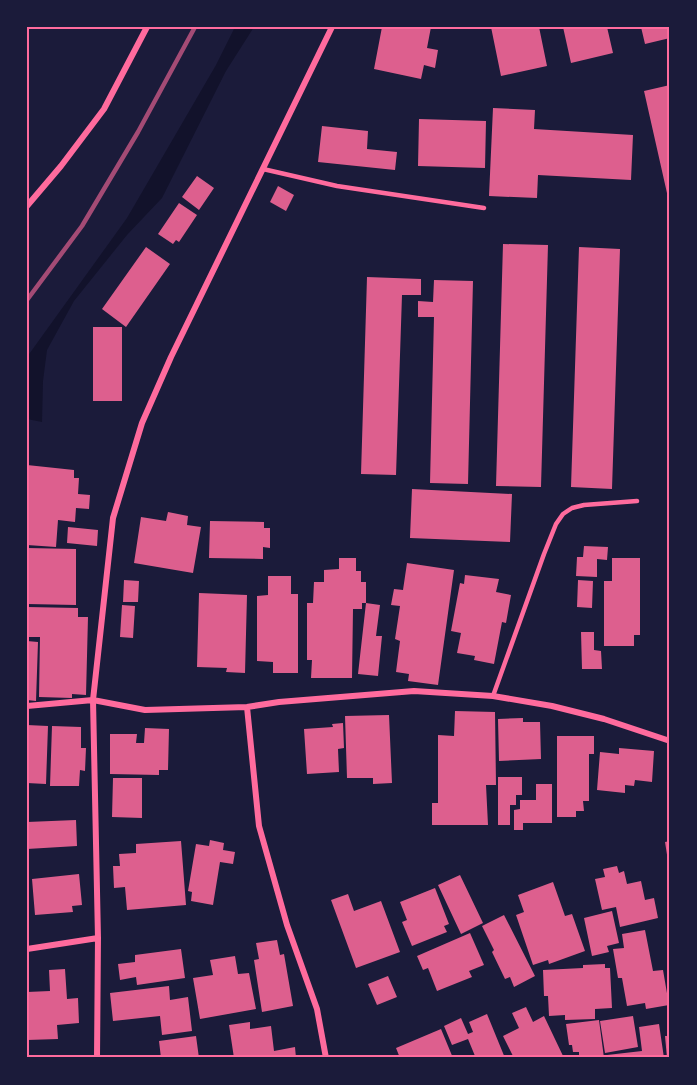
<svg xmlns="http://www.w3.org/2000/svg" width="697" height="1085" viewBox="0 0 697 1085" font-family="'Exo 2',sans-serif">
	<rect width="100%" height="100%" fill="#1b1b3a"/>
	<path fill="#12122b" d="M235 27H254L226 71 162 198 127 235 74 301 47 350 43 381 42 422 27 419V357L127 218 216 65Z"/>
	<path fill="#dd5f8e" d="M382 27H431L427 48 438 50 435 68 424 65 421 79 374 69Z
		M491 27H539L547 66 501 76Z
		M563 27H607L613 53 571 63Z
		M641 27H670V38L645 44Z
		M670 85V201L669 202 644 91Z
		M493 108 535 110 534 129 633 135 631 180 538 175 537 198 489 196Z
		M419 119 486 121 485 168 418 166Z
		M322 126 368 131 367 149 397 152 395 170 318 162Z
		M197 176 214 188 199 210 182 197Z
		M278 186 294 195 286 211 270 202Z
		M179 203 197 215 179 242 176 240 173 244 158 234Z
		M503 244 548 245 541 487 496 486Z
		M146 247 170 264 126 327 102 309Z
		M579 247 620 249 612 489 571 487Z
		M367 277 421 279V295H402L396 475 361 474Z
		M434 280 473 281 468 484 430 483 434 317H418V301L433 302Z
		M93 327H122V401H93Z
		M27 465 74 470V478H79L78 494 90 495 89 509 76 508 75 522 58 520 56 547 27 545Z
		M412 489 512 494 510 542 410 538Z
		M168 512 188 516 187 525 201 527 193 573 134 563 141 517 166 521Z
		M210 521 264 522V528H270V548L263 547V559L209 558Z
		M68 527 98 530 97 546 67 543Z
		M584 546 608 547 607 560 597 559V577L576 576 577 557H583Z
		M27 548 76 549V605L27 604Z
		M339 558H356V571H361V582H366V603H362V609H353L352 678H311L312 660H307V603H313L314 582H324V570L339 569Z
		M612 558H640V635H634V646H604V581H612Z
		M407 563 454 570 438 685 408 681 409 674 396 672 400 641 395 639 400 606 391 605 394 589 403 590Z
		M465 575 499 579 496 592 511 595 506 623 502 622 494 664 474 660 475 656 457 653 461 633 451 631 460 583 464 584Z
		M268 576H291V594H298V673H273V662L257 661V596L268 595Z
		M124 580 139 581 138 602H123Z
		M578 580 593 581 592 608 577 607Z
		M199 593 247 595 245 673 226 672 227 668 197 667Z
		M366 603 380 605 376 636H382L378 676 358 674Z
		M122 605 135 606 133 638 120 637Z
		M27 607 78 608V617H88L86 695 72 694V698L39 697 40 637H27Z
		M581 632H594V650L601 651 602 669H582Z
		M27 641 38 642 36 701 27 700Z
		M455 711 495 712 496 785H486L488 825H432V803H438V735L454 736Z
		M389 715 392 783 373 784V778H347L345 716Z
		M523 718V722H540L541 759 499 761 498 719Z
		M343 723 344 748 338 749 339 772 307 774 304 729 333 727 332 724Z
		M27 725 48 726 46 784 27 783Z
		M52 726 81 727V748H86L85 771 80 770 79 786H50Z
		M145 728 169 729 168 770H159V775L110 774V734H137L136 743H144Z
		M557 736H594V754H589V801H583L584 811H576V817H557Z
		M619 748 654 751 652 782 635 780 634 786 625 785V793L597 790 600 752 619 754Z
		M498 777H522V795H516V805H510V825H498Z
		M113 778H142V818L112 817Z
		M536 784H552V823H523V830H514V810L520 809V800H536Z
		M76 820 77 846 27 849V822Z
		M210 840 224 843 223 850 235 852 233 864 220 862 213 905 191 901 192 892 188 891 196 844 209 846Z
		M181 841 186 905 127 910 125 887 114 888 113 866H120L119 854 136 853V844Z
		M670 841V861H668L665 842Z
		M617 866 619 873 624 871 627 884 641 881 645 900 654 898 658 918 620 927 616 907 602 910 595 879 605 877 603 869Z
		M79 874 82 905 72 906 73 912 35 915 32 879Z
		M460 875 483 923 461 934 438 885Z
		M553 882 565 916 572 914 585 951 549 964 548 960 533 965 516 915 524 912 518 895Z
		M435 888 449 924 444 926 447 932 412 946 402 922 407 920 400 902Z
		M348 894 354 911 381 901 400 952 356 968 331 900Z
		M612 911 619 943 607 946 609 952 592 956 584 918Z
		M504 915 535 976 514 987 510 977 505 979 492 952 494 950 482 926Z
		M645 930 653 971 663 970 669 1005 646 1009 645 1003 627 1006 622 978H618L613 949 624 948 622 934Z
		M470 933 484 965 469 971 472 977 437 991 428 968 423 970 417 956Z
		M277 940 280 955 284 954 293 1006 262 1012 254 960 259 959 256 943Z
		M181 949 185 978 137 985 136 977 120 980 118 964 135 962V955Z
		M235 956 238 974 249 973 256 1009 200 1019 193 978 213 975 210 960Z
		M605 964V968H610L612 1008 595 1009V1019L565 1020V1015L549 1016 548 996H544L543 970 583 968V965Z
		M65 969 67 999 78 998 79 1023 57 1025 58 1039 27 1040V992L50 991 49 970Z
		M388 976 397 997 377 1005 368 984Z
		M169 986 170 1000 188 997 192 1031 162 1035 160 1016 113 1021 110 993Z
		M526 1007 533 1022 544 1016 564 1058H514L503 1036 519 1028 512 1013Z
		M487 1014 505 1058H470L475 1056 468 1039 452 1045 444 1026 461 1018 468 1034 473 1032 469 1022Z
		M633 1016 638 1047 605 1053 600 1021Z
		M599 1020 604 1058H590V1056L579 1057V1052H573L572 1045H569L566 1024Z
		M250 1022V1029L271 1026 274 1051 295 1047 296 1058H234L229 1025Z
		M659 1024 664 1058H607V1055L642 1051 639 1027Z
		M441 1029 453 1058H400L396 1048Z
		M196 1036 199 1058H161L159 1041Z
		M665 1036H670V1058H667Z"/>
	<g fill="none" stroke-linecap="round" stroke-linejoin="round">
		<path stroke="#ff6b9d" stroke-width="4.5" d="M263 169 337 186 484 208
			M493 696 544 554 556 524 563 514 572 508 584 505 637 501"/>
		<path stroke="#ff6b9d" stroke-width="6" d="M27 206 61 166 104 109 147 27
			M27 706 93 700 145 710 247 707 279 702 414 691 493 696 552 706 604 719 670 741
			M247 707 259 826 287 925 317 1009 326 1058
			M27 949 98 938
			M97 1058 98 938 93 700 113 518 142 423 171 357 332 27"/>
		<path stroke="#a44b75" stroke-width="4.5" d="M27 300 82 226 138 132 195 27"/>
	</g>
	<rect width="697" height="1085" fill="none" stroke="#1b1b3a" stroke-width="57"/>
	<rect x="28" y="28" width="640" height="1028" fill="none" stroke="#ff6b9d" stroke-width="2"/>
</svg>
